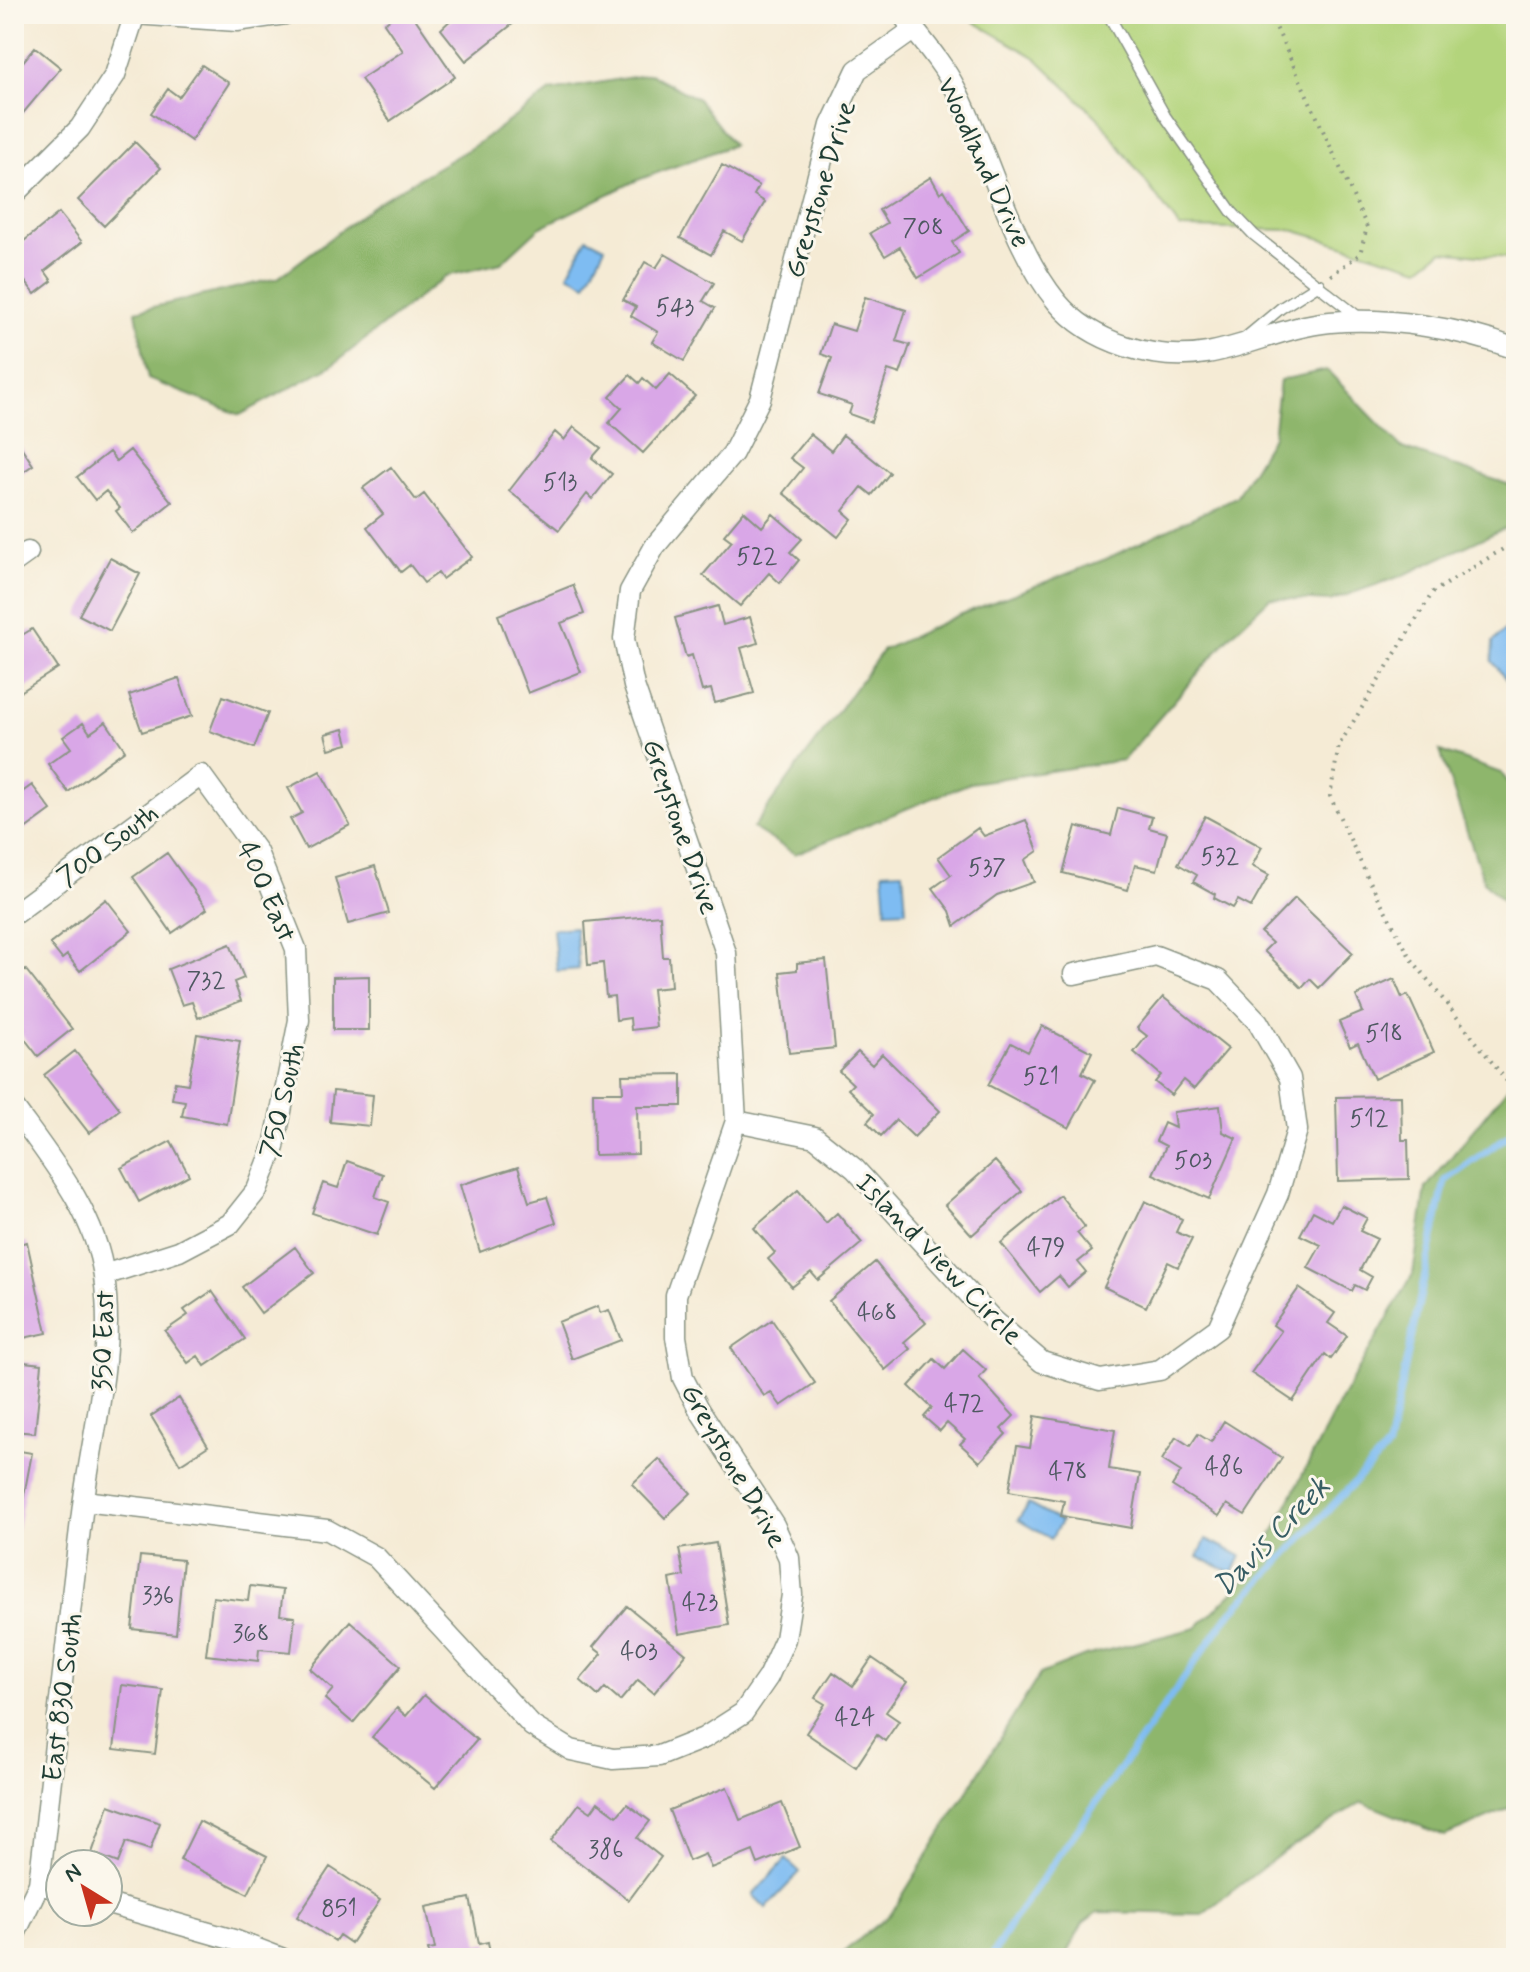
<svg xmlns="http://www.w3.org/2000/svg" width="1530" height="1972" viewBox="0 0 1530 1972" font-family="Mynerve,sans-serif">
	<rect width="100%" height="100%" fill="#fbf7ec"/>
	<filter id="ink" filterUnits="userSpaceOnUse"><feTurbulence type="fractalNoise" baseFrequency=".0125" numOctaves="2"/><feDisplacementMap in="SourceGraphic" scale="16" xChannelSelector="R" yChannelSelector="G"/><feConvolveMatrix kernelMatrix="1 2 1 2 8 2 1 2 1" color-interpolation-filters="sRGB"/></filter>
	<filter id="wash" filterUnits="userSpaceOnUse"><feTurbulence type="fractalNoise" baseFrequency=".006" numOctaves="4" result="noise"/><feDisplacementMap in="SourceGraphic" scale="32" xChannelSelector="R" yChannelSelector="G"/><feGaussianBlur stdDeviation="1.8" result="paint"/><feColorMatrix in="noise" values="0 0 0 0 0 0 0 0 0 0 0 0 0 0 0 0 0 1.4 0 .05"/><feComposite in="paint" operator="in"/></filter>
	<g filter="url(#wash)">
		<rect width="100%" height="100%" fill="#f5ebd5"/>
		<path fill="#b3d47c" stroke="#698858" stroke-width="2" d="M973 14H1516V259L1442 251 1420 268 1292 230 1180 228 1099 119 1036 58 974 22Z"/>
		<path fill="#8eb66c" stroke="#567a50" stroke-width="2" d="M650 74 698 99 733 145 635 181 539 228 501 263 446 276 331 366 240 415 148 379 136 311 278 278 378 202 474 146 551 91Z
			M1327 370 1402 448 1510 485 1516 523 1404 575 1330 601 1270 598 1231 635 1123 760 970 783 795 854 753 828 883 650 959 615 1106 559 1236 497 1273 436 1280 380Z
			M1440 751 1501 773 1516 792V915L1484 882Z
			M1516 1077V1799L1511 1808 1445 1836 1362 1802 1286 1850 1202 1914 1098 1912 1083 1923 1064 1958H836L891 1914 1040 1674 1085 1656 1196 1628 1252 1574 1339 1403 1413 1274 1426 1188Z"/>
		<path fill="#7ebcf2" stroke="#4e7c93" stroke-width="2" d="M587 238 605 247 586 284 568 274Z
			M1516 619V693L1492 661 1493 642Z
			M903 871 906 910 886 911 883 872Z
			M575 927 579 969 557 971 553 929Z
			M1028 1504 1061 1522 1051 1539 1018 1520Z
			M1206 1539 1241 1556 1233 1573 1198 1557Z
			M786 1859 800 1872 766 1908 753 1895Z"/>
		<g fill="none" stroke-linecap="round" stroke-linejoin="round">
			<path stroke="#7ebcf2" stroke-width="7" d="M991 1958 1010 1925 1227 1617 1388 1447 1445 1181 1516 1130"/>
		</g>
		<g id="blocks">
			<path fill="#d9a7e7" d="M397 14H412L455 77 390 121 361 79 403 51 384 23Z
				M457 14H509L515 22 466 61 441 29Z
				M35 47 61 68 14 124V66L17 69Z
				M202 65 229 83 191 141 151 113 168 89 179 97Z
				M135 142 161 168 104 226 78 200Z
				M722 165 759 186 754 195 765 202 742 241 724 231 711 255 680 238Z
				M931 177 940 193 944 190 969 231 952 242 959 253 918 278 900 247 885 256 870 233 887 223 879 210Z
				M59 213 82 242 45 271 52 281 35 294 14 267V249Z
				M665 254 714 283 703 301 715 308 684 361 652 342 658 332 631 316 636 307 623 300 645 262 656 268Z
				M865 297 906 310 896 341 910 345 900 374 888 370 871 422 849 414 852 405 819 394 832 358 821 354 831 324 854 331Z
				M670 374 695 396 643 453 609 423 622 408 610 397 630 375 639 383 643 378 656 390Z
				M574 427 601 448 592 458 612 474 592 499 587 494 559 530 509 491 555 432 564 440Z
				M810 434 831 451 843 435 890 473 872 495 862 487 843 511 852 519 838 537 783 493 803 468 790 458Z
				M14 436 33 465 14 478Z
				M130 450 172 502 133 533 116 511 120 508 106 491 95 500 77 477 109 452 116 461Z
				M391 467 416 500 424 494 472 557 442 579 438 573 424 583 410 565 401 572 367 527 383 514 363 488Z
				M744 511 762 527 773 514 802 539 790 552 799 560 780 583 769 573 740 606 703 575 732 541 724 535Z
				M110 558 140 574 110 631 79 615Z
				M573 585 584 614 561 623 581 672 528 693 498 615Z
				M718 606 723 625 750 617 758 643 741 648 754 693 715 703 711 689 702 691 692 655 686 657 675 618Z
				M32 629 58 668 14 696V640Z
				M179 678 192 716 142 732 129 695Z
				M223 696 268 713 254 748 210 731Z
				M106 722 125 750 68 792 48 764 71 748 63 737 83 723 90 733Z
				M344 729 348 744 329 749 325 734Z
				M320 771 350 825 306 849 290 819 302 813 288 788Z
				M32 785 51 810 14 837V798Z
				M1118 808 1152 817 1149 828 1167 833 1157 870 1135 865 1128 890 1063 873 1076 826 1111 835Z
				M1205 816 1262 847 1252 866 1269 875 1251 907 1238 900 1233 908 1214 898 1215 894 1193 882 1197 875 1178 864Z
				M1026 820 1038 851 1025 860 1034 882 997 895 955 926 950 911 933 888 951 875 938 857 978 828 984 836Z
				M167 853 207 909 172 933 133 877Z
				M375 866 389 913 348 924 335 878Z
				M1295 898 1353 953 1319 988 1310 979 1302 988 1264 951 1272 943 1261 933Z
				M106 899 131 931 80 971 67 955 62 959 50 944Z
				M660 915 663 957H669L671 987 652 989 656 1027 631 1030 630 1018 616 1020 614 996 606 997 603 963 588 965 585 922Z
				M230 944 244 978 234 982 241 1001 198 1018 192 1002 182 1005 168 969Z
				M826 960 835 1048 789 1053 780 972 797 970V963Z
				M26 970 72 1029 38 1056 14 1025V979Z
				M369 976V1030H333V977Z
				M1394 979 1402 998 1408 995 1434 1052 1374 1079 1358 1043 1350 1047 1339 1022 1363 1012 1356 996Z
				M1163 997 1228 1049 1194 1089 1183 1080 1171 1095 1155 1082 1161 1075 1134 1052 1147 1036 1137 1028Z
				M1042 1026 1092 1052 1082 1073 1095 1080 1069 1128 988 1085 1011 1043 1028 1052Z
				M197 1034 240 1041 227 1124 182 1116 185 1101 172 1099 175 1082 188 1084Z
				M75 1051 120 1109 89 1133 44 1075Z
				M858 1052 872 1065 882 1054 940 1111 914 1137 896 1120 881 1136 867 1122 874 1114 848 1089 853 1084 839 1071Z
				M682 1074V1106H637L638 1154 594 1155 593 1092H623L622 1075Z
				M333 1091 373 1095 370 1126 330 1122Z
				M1401 1096 1402 1140H1408L1409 1179 1338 1181 1336 1097Z
				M1220 1106 1223 1132 1236 1138 1209 1199 1153 1174 1166 1146 1156 1141 1164 1123 1175 1128 1173 1112Z
				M171 1141 189 1175 139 1202 121 1168Z
				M347 1161 383 1174 375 1197 389 1202 377 1235 312 1213 323 1183 338 1188Z
				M995 1161 1022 1191 972 1235 945 1205Z
				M518 1167 529 1202 547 1197 556 1223 480 1252 460 1185Z
				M798 1190 826 1223 837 1213 862 1243 818 1280 811 1272 792 1287 768 1259 775 1253 754 1228Z
				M1060 1195 1085 1227 1077 1233 1092 1251 1078 1262 1086 1272 1068 1287 1059 1276 1040 1292 1001 1243Z
				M1145 1201 1182 1219 1176 1232 1192 1239 1178 1267 1168 1262 1146 1307 1104 1287Z
				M1341 1205 1367 1218 1360 1231 1377 1239 1360 1270 1372 1277 1365 1290 1355 1285 1352 1291 1308 1268 1321 1245 1300 1235 1313 1211 1332 1221Z
				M27 1242 47 1333 14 1340V1245Z
				M295 1247 314 1273 261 1313 242 1287Z
				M875 1262 926 1323 904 1342 910 1349 885 1370 829 1301Z
				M1299 1288 1335 1313 1328 1323 1347 1336 1331 1359 1325 1354 1293 1401 1251 1373 1281 1331 1273 1325Z
				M212 1291 245 1339 205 1366 198 1356 188 1363 165 1331 188 1315 184 1310Z
				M598 1306 600 1313 609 1310 621 1340 572 1359 558 1322Z
				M772 1320 815 1383 781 1406 771 1392 764 1396 731 1348Z
				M963 1349 986 1370 979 1378 1014 1416 1001 1429 1006 1434 980 1462 960 1444 965 1439 947 1423 940 1431 924 1417 932 1408 909 1386 934 1359 945 1369Z
				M14 1361 42 1364 35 1433 14 1431Z
				M179 1398 208 1446 180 1464 151 1416Z
				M1035 1416 1115 1430 1109 1469 1140 1474 1131 1528 1061 1516 1064 1501 1009 1491 1017 1446 1030 1448Z
				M1224 1421 1282 1458 1245 1515 1227 1504 1219 1516 1172 1486 1181 1472 1162 1460 1176 1437 1190 1446 1198 1434 1211 1442Z
				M14 1450 32 1453 17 1532H14Z
				M659 1459 691 1493 665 1518 632 1484Z
				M716 1543 729 1625 679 1634 670 1579 684 1576 679 1549Z
				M140 1556 183 1560 176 1634 132 1629Z
				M250 1586 283 1590 280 1615 295 1617 291 1652 259 1649 258 1661 206 1655 213 1597 248 1601Z
				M627 1606 686 1654 654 1693 638 1680 620 1701 605 1688 598 1696 580 1680 602 1654 593 1647Z
				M350 1621 401 1666 353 1723 325 1699 333 1689 310 1669Z
				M872 1658 907 1682 886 1712 899 1721 885 1741 877 1735 856 1767 806 1733 825 1704 815 1698 833 1672 853 1686Z
				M122 1685 163 1690 155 1754 114 1749Z
				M424 1695 477 1740 435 1788 372 1737 397 1708 406 1716Z
				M727 1787 740 1820 782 1803 800 1847 758 1864 753 1851 711 1868 705 1854 689 1861 669 1810Z
				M598 1802 617 1816 627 1804 650 1821 637 1838 661 1857 629 1900 551 1841 579 1804 591 1812Z
				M109 1805 160 1823 150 1850 126 1842 118 1863 92 1853Z
				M199 1821 267 1856 248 1894 180 1860Z
				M330 1867 380 1900 351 1943 339 1935 335 1941 297 1917Z
				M470 1898 479 1944 488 1942 491 1958H430L428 1950 435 1949 426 1907Z"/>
		</g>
	</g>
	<g filter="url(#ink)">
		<use href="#blocks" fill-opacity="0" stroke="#8a9484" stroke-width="2"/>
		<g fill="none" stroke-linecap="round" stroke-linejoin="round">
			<g stroke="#8a9484" stroke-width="13">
				<path id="lane" d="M1108 14 1165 116 1232 212 1254 235 1361 319
					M1245 338 1281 308 1319 284"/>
			</g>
			<g stroke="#8a9484" stroke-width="23">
				<path id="street" d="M134 14 237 21 285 14
					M902 14C920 38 942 62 955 88 990 154 1011 246 1057 302 1091 343 1156 362 1207 353 1249 346 1287 326 1330 322 1390 317 1460 328 1516 349
					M14 194 80 128 115 75 135 14
					M14 562 28 552
					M14 914 201 775 257 852 296 949 299 1020 274 1147 257 1190 230 1224 179 1251 104 1275
					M14 1108C51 1159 96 1214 104 1277 115 1355 93 1429 83 1505 67 1631 54 1757 39 1884L14 1936
					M736 1121 815 1137 855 1169 992 1319 1042 1362 1100 1380 1160 1370 1218 1328 1278 1194 1297 1130 1290 1078 1258 1022 1218 980 1156 956 1074 974
					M84 1501 327 1530 376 1557 532 1726 571 1750 613 1759 659 1756 704 1738 743 1713 768 1677 785 1639 792 1595 789 1558 774 1525 699 1409 683 1378 676 1337V1295L736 1121 726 953 634 686 624 639 630 591 655 546 733 453 760 399 831 125 857 70 913 30
					M39 1884 60 1890
					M108 1904 234 1940 281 1958"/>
			</g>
			<path stroke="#8a9484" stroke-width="4" stroke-dasharray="2 6" stroke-linecap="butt" d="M1270 14 1367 227 1360 254 1330 276
				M1480 14 1496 23
				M1516 541 1433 592 1339 745 1330 796 1366 874 1410 957 1516 1093"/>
			<use href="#lane" stroke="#fff" stroke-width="10"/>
			<use href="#street" stroke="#fff" stroke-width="20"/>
		</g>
	</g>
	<g text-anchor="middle" stroke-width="6" stroke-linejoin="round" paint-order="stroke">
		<g font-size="24" fill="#4e5861">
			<text x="923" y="235">708</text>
			<text x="675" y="315">543</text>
			<text x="560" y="490">513</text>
			<text x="757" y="564">522</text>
			<text x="1220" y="864">532</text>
			<text x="987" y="875">537</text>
			<text x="206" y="988">732</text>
			<text x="1384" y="1041">518</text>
			<text x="1041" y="1084">521</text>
			<text x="1369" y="1126">512</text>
			<text x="1193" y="1168">503</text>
			<text x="1046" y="1255">479</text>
			<text x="877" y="1320">468</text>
			<text x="964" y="1411">472</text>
			<text x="1224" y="1474">486</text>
			<text x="1068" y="1479">478</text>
			<text x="158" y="1603">336</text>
			<text x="700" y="1610">423</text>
			<text x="251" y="1641">368</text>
			<text x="639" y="1659">403</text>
			<text x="855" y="1725">424</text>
			<text x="606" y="1857">386</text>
			<text x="339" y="1916">851</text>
		</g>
		<g font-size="28" fill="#1f3d34" stroke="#fbf7ec">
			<text transform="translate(985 162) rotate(65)" y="10">Woodland Drive</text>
			<text transform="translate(819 189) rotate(-73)" y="10">Greystone Drive</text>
			<text transform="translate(682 826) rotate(71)" y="10">Greystone Drive</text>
			<text transform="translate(107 844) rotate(-37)" y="10">700 South</text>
			<text transform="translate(268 891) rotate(66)" y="10">400 East</text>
			<text transform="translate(281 1100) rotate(-77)" y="10">750 South</text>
			<text transform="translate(940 1258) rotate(46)" y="10">Island View Circle</text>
			<text transform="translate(102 1341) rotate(-88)" y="10">350 East</text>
			<text transform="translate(735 1465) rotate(60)" y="10">Greystone Drive</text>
			<text transform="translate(61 1697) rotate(-83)" y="10">East 830 South</text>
		</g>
		<g font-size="30" font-style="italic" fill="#375d64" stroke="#fbf7ec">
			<text transform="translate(1271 1536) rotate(-46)" y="10">Davis Creek</text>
		</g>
	</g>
	<rect width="1530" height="1972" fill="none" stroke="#fbf7ec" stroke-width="48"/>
	<g transform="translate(84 1888) rotate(323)"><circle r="38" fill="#fbf7ec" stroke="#a3ada2" stroke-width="2"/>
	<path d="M0-6L14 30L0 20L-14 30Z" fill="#c8321e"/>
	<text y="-12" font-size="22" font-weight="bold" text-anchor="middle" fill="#1f3d34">N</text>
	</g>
</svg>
